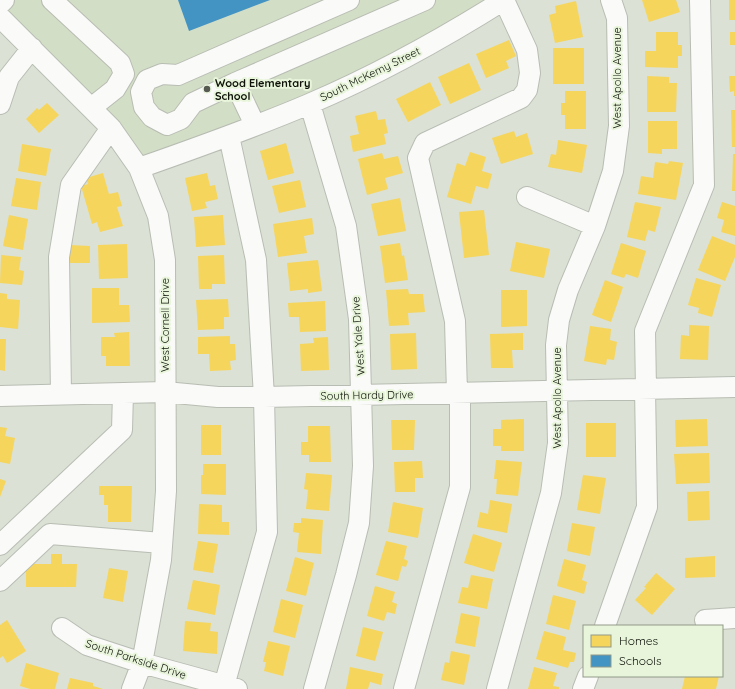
<svg xmlns="http://www.w3.org/2000/svg" width="735" height="689" viewBox="0 0 735 689" font-family="Quicksand,sans-serif">
	<rect width="100%" height="100%" fill="#dbe1d4"/>
	<path fill="#d3dec6" d="M0 0H504L464 25 139 168 32 48Z"/>
	<path fill="#f6d55c" d="M642 0H676L680 12 649 22Z
		M729 0H735V20H729Z
		M576 1 583 37 555 43 549 15 556 13 555 6Z
		M656 32H678V45H682V56H678V68L645 67V51H656Z
		M730 32H735V45H730Z
		M509 40 516 56 506 61 509 68 486 78 476 54Z
		M553 48H584V84H553Z
		M469 63 481 90 450 104 438 77Z
		M647 76 669 77V83H677L676 112H647Z
		M729 76H735V96H734V91L730 92Z
		M430 82 441 105 408 122 396 99Z
		M565 91H586V129H565V115H561V103H565Z
		M47 103 59 115 39 133 26 119 37 108 39 110Z
		M731 110H735V147H732Z
		M376 111 378 120 385 119 388 133 384 134 386 144 353 152 350 136 359 134 355 116Z
		M648 121H677V149H662V154L648 153Z
		M514 131 516 137 527 133 533 154 501 164 492 138Z
		M558 140 587 145 582 173 548 167 551 154 556 155Z
		M286 143 294 173 268 180 260 151Z
		M22 144 51 149 46 176 18 171Z
		M470 152 486 157 482 171 492 174 488 189 476 186 471 204 447 197 457 163 465 166Z
		M382 153 384 159 398 156 403 173 385 178 388 189 367 195 358 159Z
		M733 154H735V191H732Z
		M669 161 683 163 676 200 638 194 641 176 653 178 655 162 668 164Z
		M103 173 109 194 118 192 122 206 117 207 123 226 100 232 97 222 92 224 81 186 88 184 86 178Z
		M207 173 210 186 215 185 218 199 205 202 207 208 192 211 185 178Z
		M16 178 41 182 37 210 11 206Z
		M300 180 306 207 279 213 272 186Z
		M400 198 406 231 378 236 371 204Z
		M635 202 661 207 655 232 648 230 645 241 627 237Z
		M722 202 735 206V236L721 232 724 220 717 218Z
		M484 210 489 255 464 258 459 212Z
		M9 215 28 219 23 250 3 246Z
		M223 215 225 245 196 247 194 217Z
		M312 218 314 234 304 236 307 253 278 257 273 224Z
		M712 236 735 245V257L725 281 698 270Z
		M516 242 550 249 544 278 510 271Z
		M400 243 402 256 404 255 408 280 385 283 380 246Z
		M621 243 646 251 638 278 626 274 624 278 611 274Z
		M127 244 128 278 99 279 98 245Z
		M69 245 90 246V263H69Z
		M1 255 21 257 19 270 24 271 22 285 0 283Z
		M224 255 225 284H212V289H199L198 256Z
		M318 260 322 291 308 293V289L290 291 287 263Z
		M696 278 721 285 712 317 698 313 699 308 688 305Z
		M605 280 623 287 611 322 592 315Z
		M92 288H119V305H129L130 322 92 323Z
		M408 289 409 294H423L425 312 408 313 409 325 389 326 386 290Z
		M501 290H527V326L501 327Z
		M0 293 7 294V299L20 300 18 329 0 327Z
		M228 299 229 317H224V329L198 330 196 300Z
		M325 301 326 331 300 332 299 317H289L288 303Z
		M689 325 709 326 708 360 680 359 681 335 689 336Z
		M590 326 611 329 610 340 617 342 614 360 607 359 606 365 584 361Z
		M129 332 130 366H106V356H101V337H115L114 333Z
		M416 333 417 369 391 370 390 334Z
		M523 333V350H512L513 368H491L490 334Z
		M230 336V344H235L236 360 230 361 231 370 210 371 209 354H198V337Z
		M328 337 329 370 301 371 300 344 314 343 313 338Z
		M0 339H6L5 371 0 370Z
		M524 419V451H501V446H493V429H501V420Z
		M707 419 708 446 676 447 675 420Z
		M391 420H415L414 450H392Z
		M586 423H616V457H586Z
		M201 425H221V455H201Z
		M308 426H330L331 462H309V455H301V442H308Z
		M0 427 7 428 5 436 15 438 10 464 0 462Z
		M709 453 710 483 676 484 674 454Z
		M496 460 522 462 518 496 496 494 497 479H494Z
		M422 461 423 478H415V492H395L394 462Z
		M203 464H226V495L201 494V475H203Z
		M306 473 332 475 329 511 306 509 308 490 304 489Z
		M583 475 606 478 600 514 577 510Z
		M0 479 6 481 0 497Z
		M99 486H132L131 522H108V505H104V495H99Z
		M709 491 710 520 688 521 687 492Z
		M490 500 512 504 507 533 477 527 480 512 488 514Z
		M393 502 423 508 418 538 388 532Z
		M199 504 222 505V522H229V535L198 534Z
		M301 518 323 520 321 554 297 552 299 533 293 532 294 523H301Z
		M572 523 595 527 590 556 567 551Z
		M473 534 502 543 494 572 464 563Z
		M198 541 218 544 213 573 193 570Z
		M386 541 407 546 404 559 408 561 406 567 402 566 398 581 376 575Z
		M51 554H62V564H77L76 587H26V564H51Z
		M715 556V577L685 578V558Z
		M295 557 314 563 306 596 286 591Z
		M564 559 586 565 582 580 587 582 584 594 557 586Z
		M109 568 128 571 123 602 103 598Z
		M656 573 675 589 652 615 635 600 646 588 644 587Z
		M471 575 493 579 487 609 458 603 462 587 468 588Z
		M193 580 220 585 215 615 187 609Z
		M375 586 395 592 392 602 397 604 395 614 387 612 384 621 367 616Z
		M553 595 576 601 569 630 546 624Z
		M281 599 303 605 295 638 273 632Z
		M461 613 480 617 475 647 455 643Z
		M7 620 26 651 7 663 3 656 0 658V625Z
		M185 621 211 623 210 631 218 632 217 654 183 651Z
		M363 627 383 632 375 661 356 656Z
		M544 631 566 637 563 650 576 653 574 662H570L568 668 536 659Z
		M268 641 290 646 283 676 264 671 266 662H263Z
		M451 651 470 655 464 685 441 680 445 662 449 663Z
		M26 663 59 673 55 689H30L20 686Z
		M350 667 383 674 381 685 370 682 368 689H346Z
		M534 667 557 673 553 686 559 687V689H528Z
		M685 676H719L716 689H682Z
		M70 678 93 683V686L103 689H67Z"/>
	<path fill="#4393c3" d="M178 0H270L189 31Z"/>
	<g fill="none" stroke-linecap="round" stroke-linejoin="round">
		<g stroke="#b8bdb3" stroke-width="22">
			<path id="minor" d="M52 0 120 63 124 74 115 89 91 108
				M349 0 178 75 162 74 147 80 141 92 144 107 152 117 167 125 181 119 193 103 235 83 425 0
				M0 4 4 0
				M0 17 111 128 139 168 158 216 165 260 166 491 161 560 142 663 132 689
				M235 83 255 125
				M0 104 9 77 32 48
				M310 104 346 226 359 319 363 466 359 523 346 575 314 689
				M139 168C196 148 253 128 309 104 377 75 442 39 504 0L527 50 530 73 527 90 521 98 425 143 418 158 455 321 457 393
				M527 197 595 226
				M646 389 645 331 704 185 700 0
				M61 394 59 257 71 185 111 128
				M0 396 165 392 218 397H264L735 387
				M0 545 122 430 123 393
				M0 581 50 534 162 543
				M705 620 735 618
				M605 626 647 507 645 389
				M62 628 87 645 142 663 237 689
				M224 686 267 532 264 397 256 260 229 136
				M404 689 460 487V393
				M497 689 551 493 558 443 556 345 559 320 568 290 595 226 613 171 619 126 617 18 611 0
				M583 689 588 676"/>
		</g>
		<use href="#minor" stroke="#fafaf9" stroke-width="20"/>
	</g>
	<circle fill="#565a50" stroke="#e8f5db" stroke-width="1.5" cx="207" cy="89" r="4"/>
	<g text-anchor="middle" stroke-width="4" stroke-linejoin="round" paint-order="stroke">
		<g font-size="11" fill="#0e1209" stroke="#e8f5db">
			<text transform="translate(370 74) rotate(-26)" y="4">South McKemy Street</text>
			<text transform="translate(617 78) rotate(-90)" y="4">West Apollo Avenue</text>
			<text transform="translate(165 325) rotate(-90)" y="4">West Cornell Drive</text>
			<text transform="translate(358 336) rotate(-94)" y="4">West Yale Drive</text>
			<text transform="translate(367 395) rotate(-1)" y="4">South Hardy Drive</text>
			<text transform="translate(557 398) rotate(-90)" y="4">West Apollo Avenue</text>
			<text transform="translate(136 659) rotate(18)" y="4">South Parkside Drive</text>
		</g>
		<g font-size="11" font-weight="bold" fill="#0e1209" stroke="#e8f5db" text-anchor="start">
			<text x="215" y="87">Wood Elementary<tspan x="215" dy="13">School</tspan></text>
		</g>
	</g>
	<rect x="583" y="625" width="140" height="52" fill="#e8f5db" stroke="#919a87"/>
	<rect x="591" y="635" width="20" height="12" fill="#f6d55c" stroke="#919a87"/>
	<text x="619" y="645" font-size="12" fill="#0e1209">Homes</text>
	<rect x="591" y="655" width="20" height="12" fill="#4393c3" stroke="#919a87"/>
	<text x="619" y="665" font-size="12" fill="#0e1209">Schools</text>
</svg>
